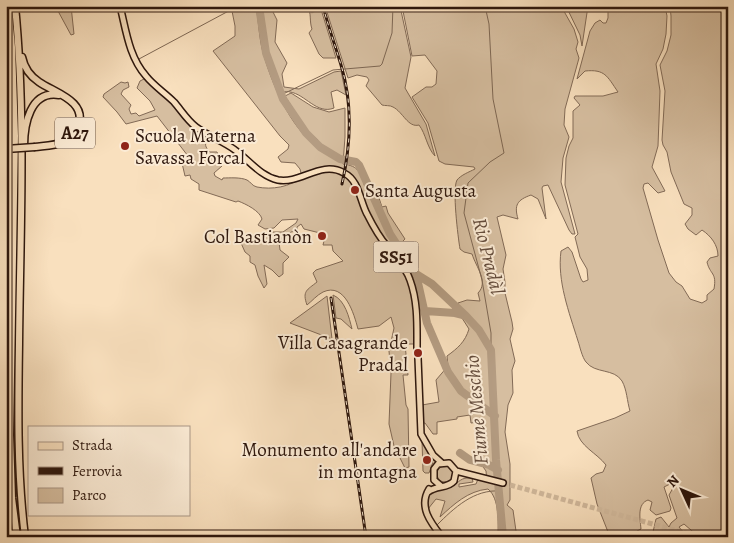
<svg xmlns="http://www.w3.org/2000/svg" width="734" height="543" viewBox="0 0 734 543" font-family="Alegreya,serif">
	<rect width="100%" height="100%" fill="#f9e0be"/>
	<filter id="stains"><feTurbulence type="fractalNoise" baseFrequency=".004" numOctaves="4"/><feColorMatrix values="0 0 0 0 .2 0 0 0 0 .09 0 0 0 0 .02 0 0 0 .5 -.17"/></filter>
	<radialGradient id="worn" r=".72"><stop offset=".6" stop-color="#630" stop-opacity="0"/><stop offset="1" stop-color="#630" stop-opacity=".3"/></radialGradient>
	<path fill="#d6bea0" stroke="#826a56" d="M57 6H71L74 34 71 35 58 11Z
		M243 6H256C259 23 259 40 264 56 273 86 290 126 315 145L318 140 307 131 285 96 291 93 313 107 329 112 345 108V137L343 164C359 166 360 172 365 187L370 185 378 195 382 207 386 206 388 213 405 239 391 253 399 263 412 287 417 344H405L408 375H403L406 405 408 409 409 467 405 468 394 446 389 424 391 373 389 351 394 328 391 317 379 326 358 329C354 314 345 282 323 292 317 295 312 301 307 305 302 291 307 290 317 282L313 273 316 270 343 261 333 251 332 245H323L325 237 324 234 304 229 301 224 297 227V231L291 232 279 242 280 250 289 257 283 263V274L279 277 272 270 264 265 267 284 264 288 258 276 255 265 250 262V256L245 252 241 243 244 241 255 242 269 232H283L296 223 298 219 282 220 274 228 265 229 258 225 262 219C260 211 246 204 238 201L236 202 199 190V184L191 179 190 175 185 176 182 163H187L189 158 188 156 157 116 126 124 117 112 103 97 104 94 121 82 125 83 128 82 129 87 123 90 121 94 131 105 129 109 131 114 136 113 139 116 155 110 150 101 137 88 140 81 144 79 165 97 195 130 208 138C204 144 205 147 210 152H217L222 166 214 173 215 176 222 180 223 178C230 178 240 177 247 180 251 182 252 186 257 187 272 190 290 187 302 177L300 169 295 163 281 162 278 157 288 149 289 145 280 136 213 51 235 36V26L232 11Z
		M260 6H270L277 20 275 42 287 63 282 74 284 87 299 89 334 72 341 71 346 95 337 90 331 92 334 108C317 115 305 94 290 92 288 91 285 92 282 92L268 53Z
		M307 6H320L336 58H323L319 54 309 33 312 29C309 21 312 13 307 6Z
		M325 6H366L370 9 372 6H400L411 57 405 88 426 124 435 156C427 148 426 134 419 125 408 128 403 112 393 107 390 105 385 106 382 105L366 86 369 80 367 77 357 75 348 78Z
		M402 6H561L574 29 578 42 576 49 579 58 565 109 564 125 569 137 563 158 561 182 575 234H572L569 230 548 185 543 186 542 188 546 219 538 199 531 195C517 200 514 205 518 219L503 215 497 217 506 255 503 269 505 282V293L512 322 513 329 510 339 515 361 512 370 513 393 508 405 505 432 510 464V500L507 505 513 510 516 531 522 537H498C498 523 500 499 488 489 468 491 454 504 440 517L445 501 436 499 428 509 427 500 431 492C437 490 447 489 451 487 460 482 460 477 472 478L473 482 459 484V487L476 484 478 479 487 482 486 471 481 464 479 422 471 423 470 415 457 417V419L437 422V434H433L425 423H422V405L439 402 436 380 448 366 447 356C458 348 465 342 469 329L462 318 459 317 458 303 467 300 480 301 478 293C489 282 476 267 472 254L464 252 460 249C458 237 452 189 457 180 461 175 469 172 475 169L474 167 445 164 439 161 428 123 412 97 426 87H432L436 84 437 71 425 55 412 56Z
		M566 6H588L582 46 580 35Z
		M613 6H665L667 16 666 34 663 49 656 64 660 91 658 146 652 167 665 191 658 193 648 183 644 184 643 188 658 240 669 273 676 282 682 286 690 299 702 303 707 300V295L714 289C717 272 710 275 707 262L710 258 718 256C718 245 711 236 702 230L696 235 688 229 685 224 692 215V208L684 204 671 172 667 152 663 145 662 140 665 91 660 65 667 51 671 35V16L670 6H728V537H699L684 524 679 527 687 537H666L660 533 653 532 656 519 661 517 669 527 671 523 677 518 669 495 673 488 670 484 664 487 671 508 670 511 656 515 650 510 652 502 648 500C637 504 640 518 641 529L637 531 640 537H610L597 504 591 478 596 474 603 472 606 465C597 453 579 446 577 431L615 418 630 411C627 401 627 390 622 381 614 368 595 374 586 362 582 357 580 347 578 341 569 312 557 281 561 251L568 247 572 252 581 279 583 282 588 280 587 269 580 257 575 237 578 234 565 185 566 158 569 146 573 138V111L580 105 574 98 575 96H603L618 92C607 76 605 69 585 71L577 79 590 31 595 23 600 20 603 23H606L608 18V10L612 9Z
		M333 295C345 300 349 317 352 329L341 319 336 318Z
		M327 296 332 339 290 323Z
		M422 441 433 462 429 473H425L423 471Z
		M437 474a8 8 0 1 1 16 0a8 8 0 1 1-16 0Z"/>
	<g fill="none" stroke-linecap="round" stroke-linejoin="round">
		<path stroke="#7e6753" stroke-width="1" d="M485 6 489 24 493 99 504 153 490 162 468 183 464 213 482 280 491 333V350
			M139 59 238 6
			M281 95 333 70 380 66 382 64 392 33 393 6
			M437 525C454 508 474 489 500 491
			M428 537 434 528"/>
		<path stroke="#b49c82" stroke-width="4.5" d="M302 6 312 11"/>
		<path stroke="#b49c82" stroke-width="8" d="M259 6 266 53 283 99 306 133 320 147 340 159 356 162 359 165 390 234 416 274 432 284 466 316 479 330 491 350 496 460 503 537
			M416 274 427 323 448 372 461 391 495 416
			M425 311 455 313 463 315
			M460 453 470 460 489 465 498 470"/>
		<path stroke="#d0b89b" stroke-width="5" stroke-dasharray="5 2.5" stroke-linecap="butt" d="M503 483 700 537"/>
		<g stroke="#2e170d" stroke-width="8">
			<path id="major" d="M120 6C126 30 129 57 146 76 154 86 165 93 174 102 181 110 187 120 196 127 208 136 223 141 235 150 249 160 260 176 278 180 301 184 321 160 344 173 359 180 360 201 367 214 373 226 379 237 387 246 395 257 406 267 410 280 418 302 417 325 417 348
				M418 358 421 434 433 455 442 463
				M456 471 503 483
				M429 489C418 507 431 523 442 537
				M428 492C437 485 447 489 454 481L456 471 449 463 438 464 434 469V480L441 486"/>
		</g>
		<g stroke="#2e170d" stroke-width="9">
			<path id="highway" d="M8 6 12 47 15 136 10 435 12 498 17 537
				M15 6C26 118 20 231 19 344 18 408 17 473 25 537
				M22 57C24 67 30 76 39 82 55 93 88 101 78 127 71 146 51 145 35 147
				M24 146C24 125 30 90 59 95
				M6 244 8 267"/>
		</g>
		<use href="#major" stroke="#f9e0be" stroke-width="5"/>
		<use href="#highway" stroke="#f9e0be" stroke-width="6"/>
		<g stroke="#2e170d" stroke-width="3">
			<path id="rail" d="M323 6C328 26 335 45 341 65 353 104 351 144 342 184
				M331 298 366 537"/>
		</g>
		<use href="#rail" stroke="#fbebd5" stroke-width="1" stroke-dasharray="4" stroke-linecap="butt"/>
		<g stroke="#2e170d" stroke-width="9" stroke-linecap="butt">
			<path id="highway-bridge" d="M6 149 35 147"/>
		</g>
		<use href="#highway-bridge" stroke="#f9e0be" stroke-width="6"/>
	</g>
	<g fill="#8f2418" stroke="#fbebd5" stroke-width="2">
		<circle cx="125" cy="146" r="5"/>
		<circle cx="355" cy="190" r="5"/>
		<circle cx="322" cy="236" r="5"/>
		<circle cx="418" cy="353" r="5"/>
		<circle cx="427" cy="460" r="5"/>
	</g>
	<g text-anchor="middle" stroke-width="4" stroke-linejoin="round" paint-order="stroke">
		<g fill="#fbebd5" stroke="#6c5749" stroke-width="1">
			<rect x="55" y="117.5" width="40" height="31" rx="4"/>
			<rect x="373.5" y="241.5" width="45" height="31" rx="4"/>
		</g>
		<g font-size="18" font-weight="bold" fill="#2e170d">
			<text x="75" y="139">A27</text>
			<text x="396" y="263">SS51</text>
		</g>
		<g font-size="19" fill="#2e170d" stroke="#fbebd5" text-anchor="end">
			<text x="135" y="142" text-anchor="start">Scuola Materna<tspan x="135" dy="22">Savassa Forcal</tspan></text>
			<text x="365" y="197" text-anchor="start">Santa Augusta</text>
			<text x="312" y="243">Col Bastianòn</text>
			<text x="408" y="349">Villa Casagrande<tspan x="408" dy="22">Pradal</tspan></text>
			<text x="417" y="456">Monumento all'andare<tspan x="417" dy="22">in montagna</tspan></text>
		</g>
		<g font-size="20" font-style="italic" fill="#644c3c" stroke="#fbebd5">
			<text transform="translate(489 256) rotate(76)" y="7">Rio Pradàl</text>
			<text transform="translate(476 410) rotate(-95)" y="7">Fiume Meschio</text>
		</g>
	</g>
	<rect width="734" height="543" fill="none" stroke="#f9e0be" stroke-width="25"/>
	<rect x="8" y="8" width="719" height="528" fill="none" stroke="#2e170d" stroke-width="2.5"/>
	<rect x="12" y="12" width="709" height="518" fill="none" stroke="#2e170d"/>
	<rect x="28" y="426" width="162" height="90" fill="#fbebd5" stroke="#a99685"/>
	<rect x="38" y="442" width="25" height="8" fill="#f9e0be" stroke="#a99685"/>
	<text x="72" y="450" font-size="15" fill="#2e170d">Strada</text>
	<rect x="38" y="467" width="25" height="8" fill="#2e170d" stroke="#a99685"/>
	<text x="72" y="476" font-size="15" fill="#2e170d">Ferrovia</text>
	<rect x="38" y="488" width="25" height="15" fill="#d6bea0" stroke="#a99685"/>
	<text x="72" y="500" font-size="15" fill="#2e170d">Parco</text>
	<g transform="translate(682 490) rotate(314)" stroke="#fbebd5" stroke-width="4" paint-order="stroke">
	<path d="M0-4L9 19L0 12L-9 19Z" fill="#2e170d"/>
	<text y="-8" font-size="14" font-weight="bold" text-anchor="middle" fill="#2e170d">N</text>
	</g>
	<rect width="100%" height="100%" filter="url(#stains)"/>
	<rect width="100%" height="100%" fill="url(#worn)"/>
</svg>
